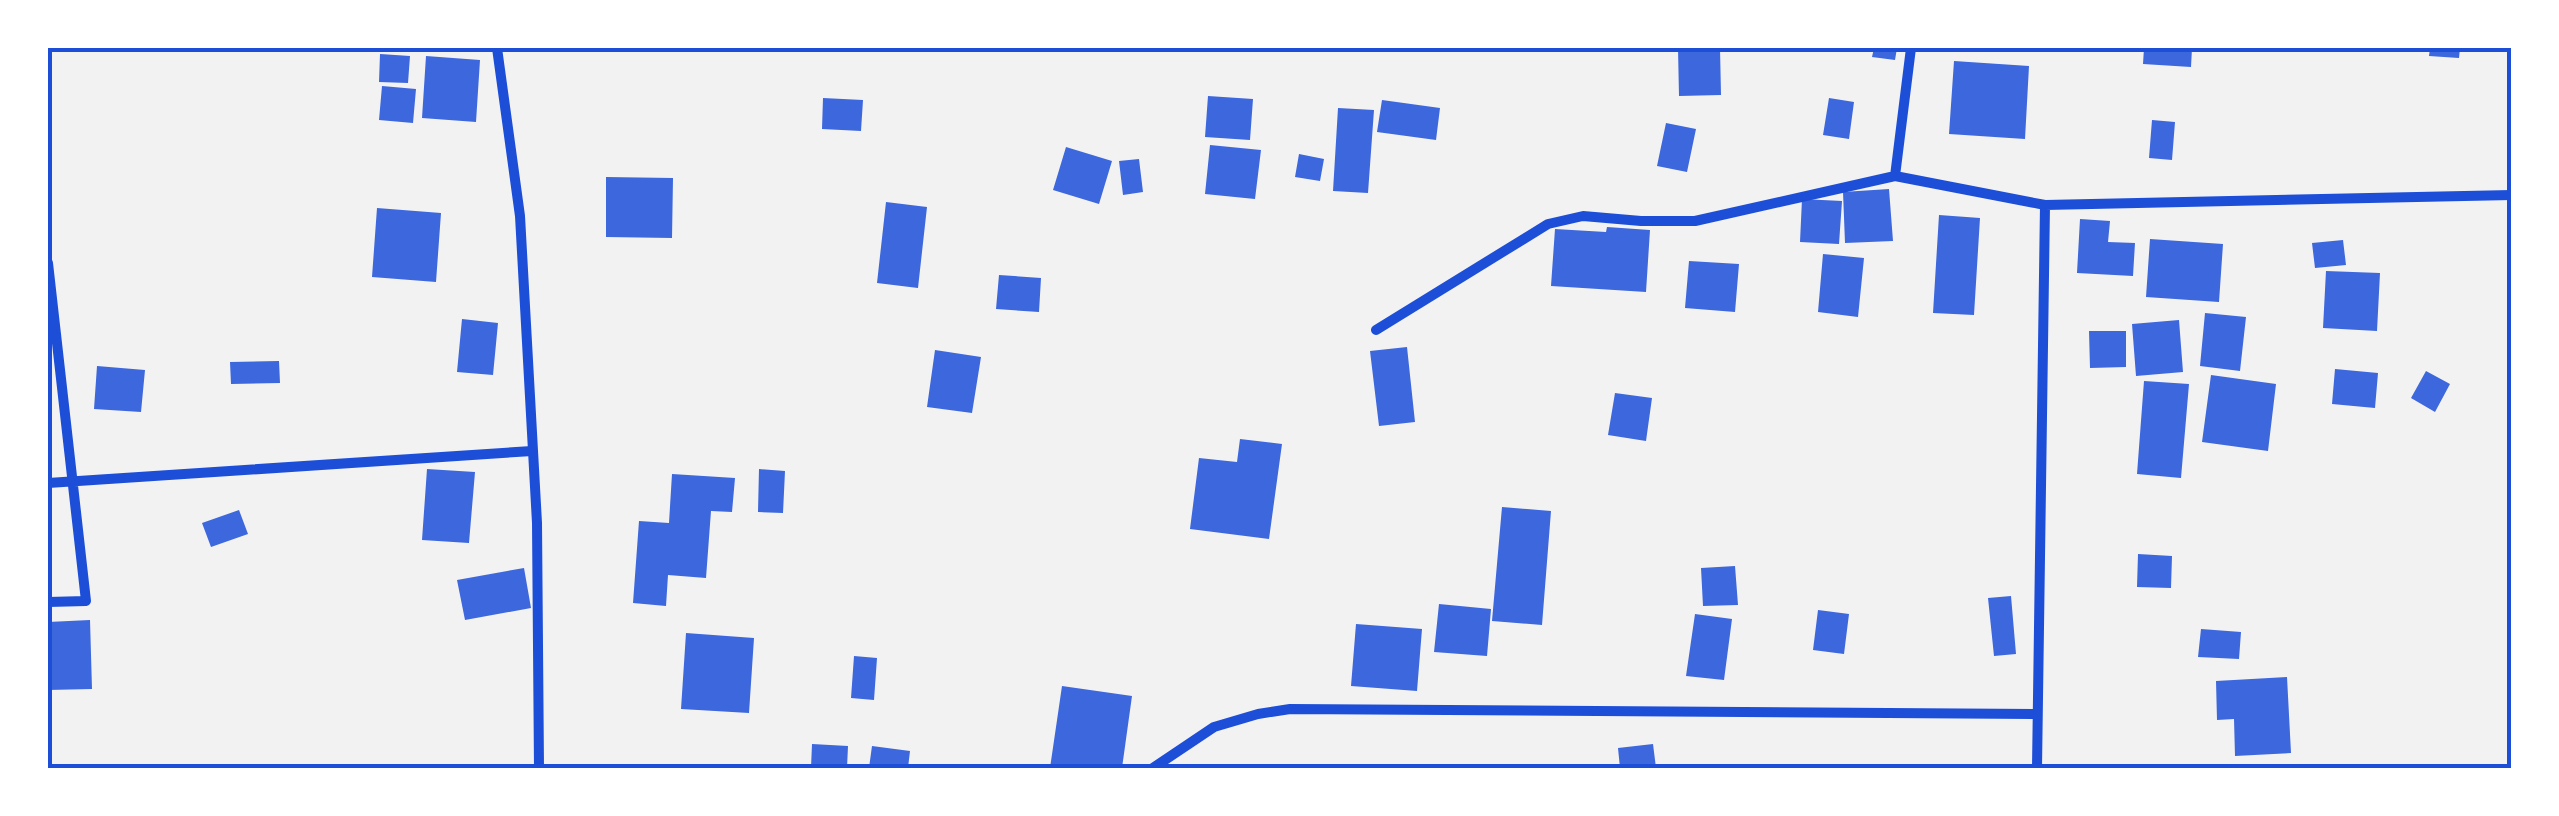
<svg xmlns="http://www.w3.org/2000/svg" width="2559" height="816" font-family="'Crimson Pro',serif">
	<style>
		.building { fill: #3d67dc }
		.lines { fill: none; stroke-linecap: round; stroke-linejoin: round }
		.minor { stroke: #1d4ed8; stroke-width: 10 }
		.neatline { fill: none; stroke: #1d4ed8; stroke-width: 4 }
	</style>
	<rect width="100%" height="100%" fill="#f2f2f2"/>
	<path class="building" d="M1678,48H1720L1721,95L1679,96Z
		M1874,48H1897L1895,60L1872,57Z
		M2144,48H2192L2191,67L2143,64Z
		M2430,48H2460L2459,58L2429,56Z
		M380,54L410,56L408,83L379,82Z
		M426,56L480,60L476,122L422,118Z
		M1954,61L2029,66L2025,139L1949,134Z
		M382,86L416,89L413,123L379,120Z
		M1208,96L1253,99L1250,140L1205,137Z
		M823,98L863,100L861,131L822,129Z
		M1829,98L1854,102L1849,139L1823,135Z
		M1382,100L1440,108L1436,140L1377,132Z
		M1338,108L1374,110L1368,193L1333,191Z
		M2152,120L2175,122L2172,160L2149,158Z
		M1666,123L1696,129L1687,172L1657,166Z
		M1210,145L1261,150L1255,199L1205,194Z
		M1066,147L1112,161L1099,204L1053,190Z
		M1299,154L1324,159L1320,181L1295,177Z
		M1139,159L1143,192L1123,195L1119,161Z
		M606,177L673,178L672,238L606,237Z
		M1889,189L1893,241L1845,243L1843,192Z
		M1802,199L1842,201L1839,244L1800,242Z
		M886,202L927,207L918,288L877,283Z
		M377,208L441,213L436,282L372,277Z
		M1939,215L1980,218L1974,315L1933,313Z
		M2080,219L2110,221L2108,242L2135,243L2133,276L2077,273Z
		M1607,227L1650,230L1646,292L1551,286L1555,229L1606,232Z
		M2150,239L2223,244L2219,302L2146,297Z
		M2343,240L2346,265L2315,268L2312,243Z
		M1823,254L1864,258L1858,317L1818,312Z
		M1689,261L1739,264L1735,312L1685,308Z
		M2326,271L2380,273L2377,331L2323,328Z
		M999,275L1041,278L1039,312L996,309Z
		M2205,313L2246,317L2240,371L2200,366Z
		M462,319L498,323L493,375L457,372Z
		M2179,320L2183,372L2136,376L2132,324Z
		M2089,331H2126V367L2090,368Z
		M1407,347L1415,422L1379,426L1370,351Z
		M935,350L981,357L972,413L927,407Z
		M279,361L280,383L231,384L230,362Z
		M97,366L145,370L141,412L94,409Z
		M2335,369L2378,373L2375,408L2332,404Z
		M2426,371L2450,384L2435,412L2411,398Z
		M2211,375L2276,384L2268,451L2202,442Z
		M2144,381L2189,384L2181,478L2137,474Z
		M1615,393L1652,398L1646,441L1608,435Z
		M1240,439L1282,444L1269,539L1190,529L1199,458L1237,462Z
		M427,469L475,472L469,543L422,540Z
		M759,469L785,471L783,513L758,512Z
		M672,474L735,478L732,512L711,511L706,578L668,575L666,606L633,603L639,521L669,523Z
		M1502,507L1551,511L1542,625L1492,621Z
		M239,510L248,534L211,547L202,523Z
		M2138,554L2172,556L2171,588L2137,587Z
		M1735,566L1738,605L1703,606L1701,568Z
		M524,568L531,608L465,620L457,580Z
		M2011,596L2016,654L1994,656L1988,598Z
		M1439,604L1491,609L1487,656L1434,652Z
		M1818,610L1849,614L1844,654L1813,650Z
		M1695,614L1732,619L1724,680L1686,676Z
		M90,620L92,689L48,690V622Z
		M1356,624L1422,629L1417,691L1351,686Z
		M2201,629L2241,632L2239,659L2198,657Z
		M686,633L754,638L749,713L681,709Z
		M854,656L877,658L874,700L851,698Z
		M2287,677L2291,753L2235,756L2234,719L2217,720L2216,681Z
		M1062,686L1132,696L1122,768H1050Z
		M812,744L848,746L847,768H811Z
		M1653,744L1656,768H1620L1618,748Z
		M872,746L910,751L908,768H869Z"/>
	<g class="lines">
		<path class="minor" d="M497,48L520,216L537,523L539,768
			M1911,48L1895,176L2045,205L2037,768
			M2045,205L2512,195
			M48,263L86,601L48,602
			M1376,330L1548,224L1583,216L1641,221H1695L1895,176
			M48,483L532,451
			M1153,768L1214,727L1258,714L1290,709L2037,714"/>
	</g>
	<rect width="2559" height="816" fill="none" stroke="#ffffff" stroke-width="100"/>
	<rect x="50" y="50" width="2459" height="716" class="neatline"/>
</svg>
